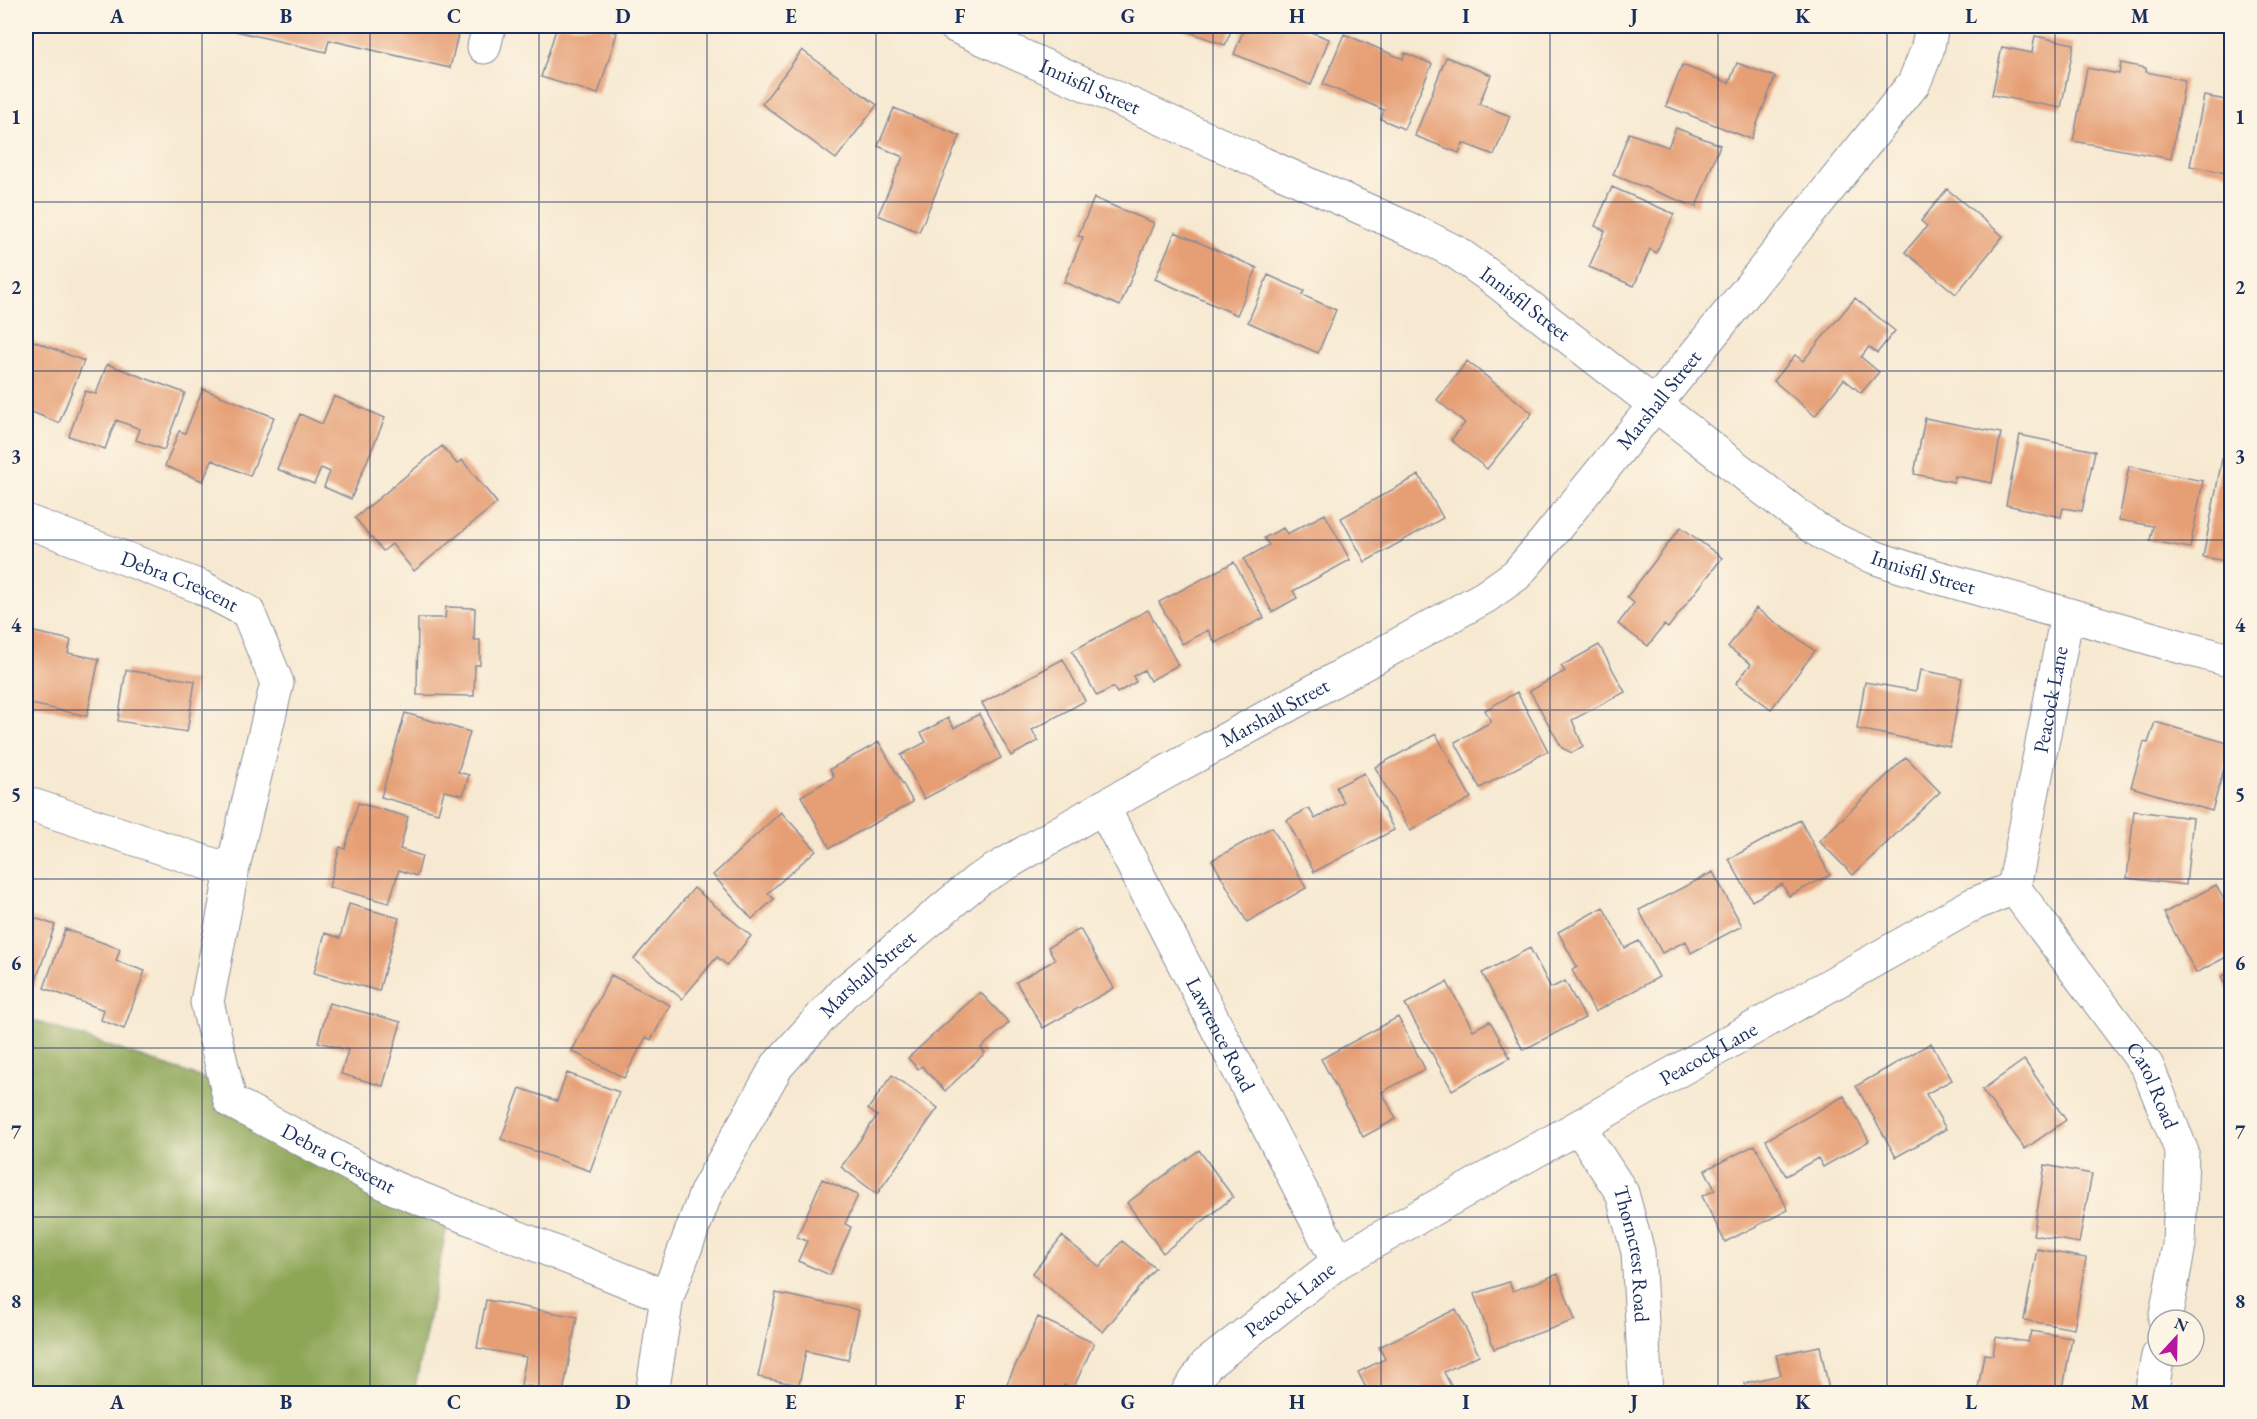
<svg xmlns="http://www.w3.org/2000/svg" width="2257" height="1419" font-family="'EB Garamond',serif">
	<style>
		.forest { fill: #8da657; stroke: #546a5a; stroke-width: 1.5 }
		.building { fill: #e69f74 }
		.lines { fill: none; stroke-linecap: round; stroke-linejoin: round }
		.minor-casing { stroke: #898c98; stroke-width: 35 }
		.minor { stroke: #fff; stroke-width: 33 }
		.grid { fill: none; stroke: #1b2f5e; stroke-width: 1.5; stroke-opacity: 0.55 }
		.labels { text-anchor: middle; stroke-width: 4.5; stroke-linejoin: round; paint-order: stroke }
		.street-label { font-size: 21px; fill: #1b2f5e; stroke: #fcf5e5 }
		.neatline { fill: none; stroke: #1b2f5e; stroke-width: 2 }
		.grid-label { font-size: 20px; text-anchor: middle; font-weight: bold; fill: #1b2f5e }
	</style>
	<rect width="100%" height="100%" fill="#fcf5e5"/>
	<filter id="ink" filterUnits="userSpaceOnUse"><feTurbulence type="fractalNoise" baseFrequency=".0167" numOctaves="2"/><feDisplacementMap in="SourceGraphic" scale="12" xChannelSelector="R" yChannelSelector="G"/><feConvolveMatrix kernelMatrix="1 2 1 2 8 2 1 2 1" color-interpolation-filters="sRGB"/></filter>
	<filter id="wash" filterUnits="userSpaceOnUse"><feTurbulence type="fractalNoise" baseFrequency=".008" numOctaves="4" result="noise"/><feDisplacementMap in="SourceGraphic" scale="24" xChannelSelector="R" yChannelSelector="G"/><feGaussianBlur stdDeviation="1.35" result="paint"/><feColorMatrix in="noise" values="0 0 0 0 0 0 0 0 0 0 0 0 0 0 0 0 0 1.4 0 .05"/><feComposite in="paint" operator="in"/></filter>
	<g filter="url(#wash)">
		<rect width="100%" height="100%" fill="#f7e9d1"/>
		<path class="forest" d="M26,1018L226,1086L447,1226L414,1393L26,1394Z"/>
		<g id="blocks">
			<path class="building" d="M214,26H460L450,68L329,40L326,52Z
				M557,26H612L611,31L617,33L598,94L541,77Z
				M1173,26H1233L1225,45Z
				M1245,26H1300V28L1329,39L1311,85L1234,54Z
				M1344,34L1403,59L1405,53L1432,64L1404,129L1381,119L1384,110L1323,84Z
				M2035,36L2074,44L2061,108L1992,95L2002,47L2032,53Z
				M802,50L877,105L836,159L762,104Z
				M1446,57L1491,75L1479,104L1510,116L1494,155L1463,143L1459,153L1415,136Z
				M1737,63L1775,77L1751,139L1666,106L1682,65L1729,83Z
				M2121,63L2146,68V72L2185,80L2171,159L2073,141L2087,68L2119,74Z
				M2204,96L2232,101V174L2190,166Z
				M894,108L960,136L919,232L878,215L903,157L878,146Z
				M1676,128L1720,145L1696,207L1613,175L1629,133L1668,147Z
				M1612,187L1674,214L1656,253L1650,249L1634,286L1589,267L1605,231L1595,226Z
				M1947,189L2003,236L1956,294L1905,252L1927,226L1921,221Z
				M1094,198L1154,223L1120,306L1064,282L1083,237L1078,236Z
				M1175,232L1257,268L1237,315L1155,279Z
				M1268,275L1304,291L1302,295L1336,310L1318,353L1248,322Z
				M1855,298L1895,331L1877,353L1869,347L1861,357L1879,372L1861,393L1844,379L1815,416L1774,381L1795,355L1803,361Z
				M26,338L84,361L59,423L27,410L31,400L26,398Z
				M1467,361L1532,413L1487,469L1451,440L1465,423L1437,400Z
				M107,364L185,393L164,450L136,440L140,429L116,420L105,449L69,436L85,391L96,394Z
				M203,389L274,417L250,476L212,460L203,481L165,466L179,431L185,433Z
				M334,396L385,418L351,499L324,487L330,472L321,468L314,484L277,469L300,414L322,424Z
				M1925,418L2001,433L1992,483L1955,476L1954,482L1914,474Z
				M2020,435L2095,451L2082,511L2063,508L2061,517L2006,505Z
				M442,446L457,464L462,460L497,503L414,571L392,544L383,551L355,518Z
				M2222,459L2232,461V562L2203,557Z
				M2129,466L2203,481L2190,548L2150,541L2153,526L2119,520Z
				M1419,475L1443,518L1365,562L1341,518Z
				M1325,514L1350,560L1293,591L1297,598L1272,612L1244,559L1269,545L1264,538L1283,528L1287,534Z
				M1681,527L1722,558L1668,628L1664,625L1648,646L1618,624L1634,603L1627,597Z
				M1234,562L1264,618L1215,643L1208,630L1182,644L1159,602Z
				M446,607L475,608L474,640H480V665H475L474,696L417,695L418,618H445Z
				M1756,608L1815,651L1771,709L1736,683L1751,664L1728,647Z
				M1148,610L1178,665L1150,681L1144,670L1133,676L1136,682L1117,693L1113,687L1097,696L1072,651Z
				M30,631L71,640L68,653L99,659L87,716L26,703V655Z
				M1599,645L1625,692L1572,720L1583,746L1572,753L1562,748L1530,691L1565,671L1561,666Z
				M1063,659L1085,701L1032,730L1038,741L1011,756L982,703Z
				M126,670L195,681L187,732L118,721Z
				M1920,670L1962,678L1950,747L1857,729L1865,682L1916,691Z
				M1517,692L1548,751L1480,788L1455,742L1491,722L1485,710Z
				M405,713L470,732L458,772L469,775L463,795L444,791L438,813L381,797Z
				M979,714L1001,758L924,799L901,755L926,742L921,733L948,718L954,728Z
				M2155,722L2231,744L2212,811L2131,787L2144,742L2148,743Z
				M1436,734L1471,798L1410,831L1375,767Z
				M879,742L913,802L830,848L801,796L834,777L830,769Z
				M1906,757L1940,792L1853,875L1819,841Z
				M1364,773L1394,830L1314,872L1287,820L1309,808L1315,819L1344,803L1336,787Z
				M358,803L408,817L400,849L422,856L417,876L399,870L389,903L329,887L340,847L345,849Z
				M2134,811L2193,818L2186,885L2127,878Z
				M781,812L816,850L768,893L774,899L752,919L713,875Z
				M1800,820L1830,875L1789,896L1782,884L1752,901L1729,859Z
				M1272,827L1306,888L1247,922L1212,860Z
				M1713,872L1742,926L1691,953L1686,941L1662,953L1639,910Z
				M2216,885L2232,915V954L2196,973L2164,913Z
				M694,888L751,936L727,965L717,957L682,999L634,959Z
				M349,904L399,918L379,991L314,973L325,933L340,938Z
				M1603,907L1625,948L1639,941L1659,977L1595,1012L1572,970L1577,967L1558,932Z
				M26,915L55,925L29,1001L26,1000Z
				M65,929L120,949L116,961L145,971L124,1029L101,1020L104,1010L44,988Z
				M1080,929L1114,988L1043,1028L1016,982L1055,960L1048,947Z
				M1530,948L1551,988L1565,981L1585,1018L1523,1050L1482,973Z
				M2232,971V997L2221,977Z
				M611,975L670,1005L651,1040L646,1037L624,1078L572,1051Z
				M1447,982L1473,1030L1490,1021L1510,1058L1452,1090L1405,1004Z
				M980,992L1009,1023L981,1048L985,1053L945,1091L922,1066L918,1069L908,1058Z
				M329,1003L401,1022L383,1086L341,1074L348,1050L318,1042Z
				M1398,1017L1425,1069L1382,1092L1396,1119L1363,1137L1321,1059Z
				M1931,1043L1952,1080L1926,1094L1946,1129L1896,1157L1856,1086Z
				M2024,1060L2066,1120L2025,1149L1982,1090Z
				M567,1073L619,1092L590,1171L501,1139L520,1088L557,1101Z
				M892,1075L938,1108L877,1194L841,1167L877,1116L868,1109Z
				M1844,1096L1869,1141L1823,1167L1818,1158L1786,1176L1766,1140Z
				M1755,1145L1788,1210L1725,1242L1702,1196L1715,1190L1705,1170Z
				M1199,1150L1233,1197L1163,1253L1127,1203Z
				M2045,1165L2092,1174L2079,1243L2033,1235Z
				M822,1179L858,1195L845,1224L851,1227L830,1275L798,1261L807,1241L797,1237Z
				M1062,1236L1100,1267L1122,1241L1155,1268L1103,1332L1032,1274Z
				M2037,1249L2086,1258L2074,1329L2024,1320Z
				M1558,1274L1575,1320L1494,1349L1474,1294L1509,1282L1513,1291Z
				M776,1293L859,1310L848,1360L806,1351L799,1385L758,1377Z
				M486,1300L577,1317L563,1393L521,1385L526,1357L477,1348Z
				M1456,1309L1479,1355L1444,1372L1455,1394H1424L1420,1387L1407,1394H1369L1358,1372L1385,1359L1379,1347Z
				M1038,1317L1094,1343L1073,1389L1064,1385L1060,1394H1002Z
				M2031,1331L2072,1338L2062,1394H1977L1984,1354L1993,1355L1996,1337L2028,1342Z
				M1820,1346L1830,1394H1747L1745,1383L1781,1375L1776,1355Z
				M772,1386L808,1392V1394H760L761,1389L771,1391Z"/>
		</g>
	</g>
	<g filter="url(#ink)">
		<use href="#blocks" fill-opacity="0" stroke="#898c98" stroke-width="1.5"/>
		<g class="lines">
			<defs>
				<g id="minor">
					<path id="s1" d="M955,26L1420,234L1457,253L1491,277L1814,528C1861,558 1918,571 1972,587C2058,612 2145,637 2232,661"/>
					<path d="M484,47L489,26"/>
					<path id="s2" d="M26,521L201,587L248,612L277,683L232,871L207,1002L230,1101L394,1188L667,1297"/>
					<path d="M26,803L232,871"/>
					<path id="s3" d="M1103,807L1338,1262"/>
					<path id="s4" d="M2014,888L2147,1066L2182,1152L2179,1245L2165,1320"/>
					<path id="s5" d="M2014,888L2067,615"/>
					<path id="s6" d="M1579,1127L1622,1193L1638,1252L1646,1394"/>
					<path id="s7" d="M652,1394L667,1297L707,1190L777,1066L843,993L978,880L1103,807L1485,597L1516,575L1542,545L1914,83L1927,51L1932,26"/>
					<path id="s8" d="M1187,1394L1206,1365L1338,1262L1974,904L2014,888"/>
					<path d="M2151,1394L2158,1356"/>
				</g>
			</defs>
			<use href="#minor" class="minor-casing"/>
			<use href="#minor" class="minor"/>
		</g>
	</g>
	<path class="grid" d="M202,26V1394M370,26V1394M539,26V1394M707,26V1394M876,26V1394M1044,26V1394M1213,26V1394M1381,26V1394M1550,26V1394M1718,26V1394M1887,26V1394M2055,26V1394M26,202H2232M26,371H2232M26,540H2232M26,710H2232M26,879H2232M26,1048H2232M26,1217H2232"/>
	<g class="labels">
		<g class="street-label">
			<text dy="7" stroke="none"><textPath href="#s1" startOffset="148">Innisfil Street</textPath></text>
			<text dy="7" stroke="none"><textPath href="#s1" startOffset="636">Innisfil Street</textPath></text>
			<text dy="7" stroke="none"><textPath href="#s7" startOffset="1474">Marshall Street</textPath></text>
			<text dy="7" stroke="none"><textPath href="#s1" startOffset="1120">Innisfil Street</textPath></text>
			<text dy="7" stroke="none"><textPath href="#s2" startOffset="165">Debra Crescent</textPath></text>
			<text dy="7" stroke="none"><textPath href="#s5" startOffset="192">Peacock Lane</textPath></text>
			<text dy="7" stroke="none"><textPath href="#s7" startOffset="970">Marshall Street</textPath></text>
			<text dy="7" stroke="none"><textPath href="#s7" startOffset="484">Marshall Street</textPath></text>
			<text dy="7" stroke="none"><textPath href="#s3" startOffset="256">Lawrence Road</textPath></text>
			<text dy="7" stroke="none"><textPath href="#s8" startOffset="627">Peacock Lane</textPath></text>
			<text dy="7" stroke="none"><textPath href="#s4" startOffset="242">Carol Road</textPath></text>
			<text dy="7" stroke="none"><textPath href="#s2" startOffset="868">Debra Crescent</textPath></text>
			<text dy="7" stroke="none"><textPath href="#s6" startOffset="141">Thorncrest Road</textPath></text>
			<text dy="7" stroke="none"><textPath href="#s8" startOffset="141">Peacock Lane</textPath></text>
		</g>
	</g>
	<rect width="2257" height="1419" fill="none" stroke="#fcf5e5" stroke-width="66"/>
	<g transform="translate(2176 1338) rotate(22)"><circle r="28" fill="#fcf5e5" stroke="#a2a6af" stroke-width="1.5"/>
	<path d="M0-4.5L10 22L0 15L-10 22Z" fill="#b5179e"/>
	<text y="-9" font-size="16" font-weight="bold" text-anchor="middle" fill="#1b2f5e">N</text>
	</g>
	<rect x="33" y="33" width="2191" height="1353" class="neatline"/>
	<g class="grid-label">
		<text x="117" y="23">A</text>
		<text x="286" y="23">B</text>
		<text x="454" y="23">C</text>
		<text x="623" y="23">D</text>
		<text x="791" y="23">E</text>
		<text x="960" y="23">F</text>
		<text x="1128" y="23">G</text>
		<text x="1297" y="23">H</text>
		<text x="1466" y="23">I</text>
		<text x="1634" y="23">J</text>
		<text x="1803" y="23">K</text>
		<text x="1971" y="23">L</text>
		<text x="2140" y="23">M</text>
		<text x="16" y="124">1</text>
		<text x="2240" y="124">1</text>
		<text x="16" y="294">2</text>
		<text x="2240" y="294">2</text>
		<text x="16" y="463">3</text>
		<text x="2240" y="463">3</text>
		<text x="16" y="632">4</text>
		<text x="2240" y="632">4</text>
		<text x="16" y="801">5</text>
		<text x="2240" y="801">5</text>
		<text x="16" y="970">6</text>
		<text x="2240" y="970">6</text>
		<text x="16" y="1139">7</text>
		<text x="2240" y="1139">7</text>
		<text x="16" y="1308">8</text>
		<text x="2240" y="1308">8</text>
		<text x="117" y="1409">A</text>
		<text x="286" y="1409">B</text>
		<text x="454" y="1409">C</text>
		<text x="623" y="1409">D</text>
		<text x="791" y="1409">E</text>
		<text x="960" y="1409">F</text>
		<text x="1128" y="1409">G</text>
		<text x="1297" y="1409">H</text>
		<text x="1466" y="1409">I</text>
		<text x="1634" y="1409">J</text>
		<text x="1803" y="1409">K</text>
		<text x="1971" y="1409">L</text>
		<text x="2140" y="1409">M</text>
	</g>
</svg>
